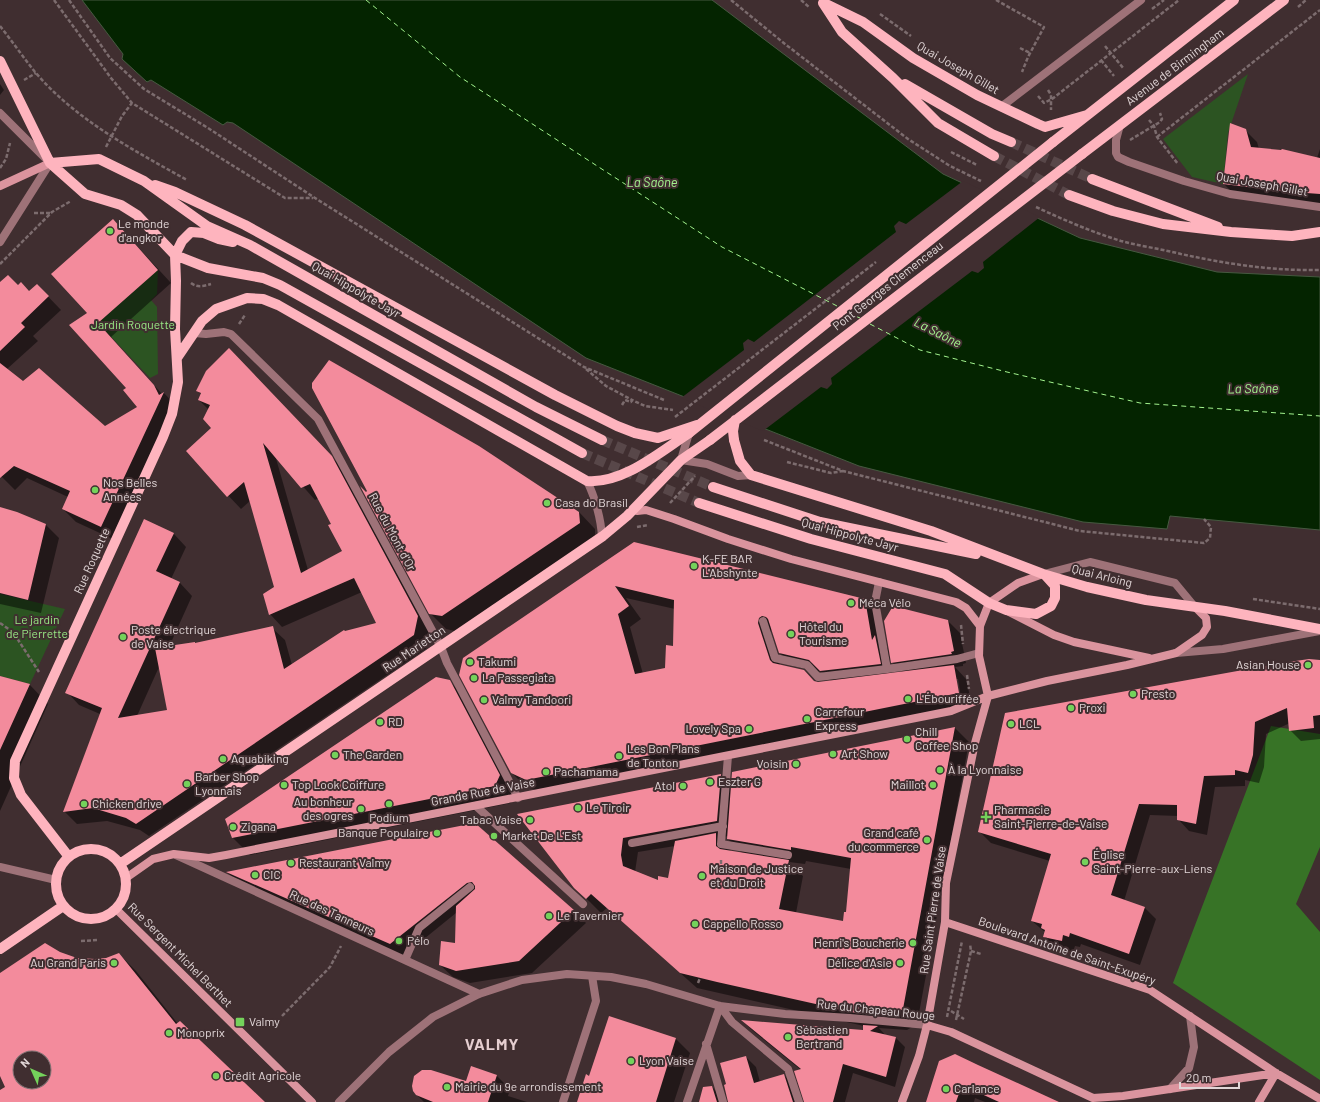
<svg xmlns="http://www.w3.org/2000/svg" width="1320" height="1102" font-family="Barlow,sans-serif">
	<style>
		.green { fill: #2c5422 }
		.forest { fill: #377326 }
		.water { fill: #042400; stroke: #465940 }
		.pier { fill: #402e30 }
		.shadow { fill: #0007; fill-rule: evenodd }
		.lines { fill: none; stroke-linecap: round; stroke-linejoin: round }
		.ferry { stroke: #a3f48e; stroke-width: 1; stroke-dasharray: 5 4; stroke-linecap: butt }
		.building { fill: #f38b9c; fill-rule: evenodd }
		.primary-tunnel { stroke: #584749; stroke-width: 10; stroke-dasharray: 10 5; stroke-linecap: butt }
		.path { stroke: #7c6c6e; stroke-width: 2.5; stroke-dasharray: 4 2; stroke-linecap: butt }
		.lane { stroke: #9e7278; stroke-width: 8 }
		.street { stroke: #9e7278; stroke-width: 8 }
		.secondary { stroke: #db949e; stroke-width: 8 }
		.primary { stroke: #feb4be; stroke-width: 10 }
		.path-bridge { stroke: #7c6c6e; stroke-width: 2.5; stroke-dasharray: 4 2; stroke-linecap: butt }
		.primary-bridge { stroke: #feb4be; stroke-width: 10 }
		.poi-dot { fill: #74d25b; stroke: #402e30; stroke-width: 1.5 }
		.labels { text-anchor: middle; stroke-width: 4; stroke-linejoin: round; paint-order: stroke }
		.street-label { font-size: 12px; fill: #e1d6d7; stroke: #402e30 }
		.poi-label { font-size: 12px; fill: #e1d6d7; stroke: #402e30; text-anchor: start }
		.park-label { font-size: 12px; fill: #99ea85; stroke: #402e30 }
		.water-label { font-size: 13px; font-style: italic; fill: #a3f48e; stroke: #402e30 }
		.district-label { font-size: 16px; font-weight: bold; letter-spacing: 1px; fill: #e5ced0; stroke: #402e30 }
	</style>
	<rect width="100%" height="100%" fill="#402e30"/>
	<path class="green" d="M1248,74L1228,133L1223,184L1192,177L1163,139Z
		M158,270L157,294L151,300L157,307L158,374L150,378L98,323Z
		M0,594L65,609L30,684L0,676Z"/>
	<path class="forest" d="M1271,726L1320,734V847L1296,904L1320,932V1080L1173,983Z"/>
	<path class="water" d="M82,0H712L943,174L1080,238L1217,272L1320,277V530L1170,516L1167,529L1083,522L859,466L586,358L233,123L227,122L223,125L151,80L147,82L122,59L123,54Z"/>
	<path class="pier" d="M963,181L1040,217L983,262L984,268L978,273L972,271L831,378L832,384L827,389L821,387L763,431L681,398L744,350L743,343L748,339L754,342L896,232L894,226L899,221L906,224Z"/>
	<path class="shadow" d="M0,84L4,90L0,95Z
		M1245,130L1257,142L1259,149L1317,158L1320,149V204L1236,196L1224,184Z
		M126,234L171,283L111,337L162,394L164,393L176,406L115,540L76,522L63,509L68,497L27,478L15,490L0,475V284L18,286L30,293L37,285L61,310L33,336L38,341L7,369L23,383L104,427L139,408L89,313Z
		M241,362L344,470L430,630L427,648L149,836L140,830L107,821L77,824L64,811L100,714L79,705L67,692L174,534L186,547L171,579L180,583L192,596L169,647L195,644L272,628L285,640L292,665L345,632L377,624L362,592L282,627L270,614L276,588L250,501L241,509L187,452L212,428L209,410L199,400L201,394L197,391ZM275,455L315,500L319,498L332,524L344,551L308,570ZM159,667L168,711L137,716Z
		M369,491L579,512L595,529V539L459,632L446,629L430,613L366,493Z
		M0,508L46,525L59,538L41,613L0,604Z
		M634,543L865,600L878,613L882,643L888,648L892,675L903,673L892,662L948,621L960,633L966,663L963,664V666L955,667L966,679L972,705L540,792L525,786L512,773ZM626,598L675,609L674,647L666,669L643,674L630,627L641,619ZM772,627L780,653L793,666L822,672L832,682L816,683L780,665L770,636ZM956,679H958L961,698H959Z
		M1320,662V739L1301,741L1290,730V723L1266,734L1264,767L1259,783L1245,780V786L1215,787L1207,835L1189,831L1178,819V816L1150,815L1124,901L1145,908L1156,919L1140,965L1081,944L1080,947L1075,946L1073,952L1056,948L1044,937L1046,933L1032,921L1050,861L991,843L979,831Z
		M0,677L30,685L48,704L0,811Z
		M449,681L466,698L516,792L511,803L250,855L233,838L226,820Z
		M955,728L969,742L917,1024L907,1030L879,1028L886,1036L895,1037L905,1047L895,1087L853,1073L845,1102H805L801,1070L752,1030L744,1022L863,1032L864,1026L697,988L607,908L601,913L590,902L574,887L519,815L721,775L732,786ZM728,836V839L743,854L730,852L731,848L720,838ZM675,846L669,879L658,881L635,872L638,852ZM806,861L851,869L847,913L844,922L796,913L803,876L789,862L805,864Z
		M475,824L574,910L586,923L532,973L470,983L453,977L440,965L456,944V913L403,956L240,884L228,873Z
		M59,953L76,959L95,960L106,959L119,954L136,971L178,1024L264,1102H0V1091L7,1087L0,1074V974ZM20,1058H44V1082H20Z
		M609,1018L676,1039L690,1053L674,1102H578L590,1077Z
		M746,1057L756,1067L760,1082L784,1075L793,1085L799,1102H729L727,1085Z
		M940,1062L1056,1102H985L975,1098L974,1102H927Z
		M496,1075L510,1089L508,1096L527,1102H424L417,1095Z
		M712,1087L722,1097L724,1102H700Z"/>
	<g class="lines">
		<path class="ferry" d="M366,0L460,77L722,247L839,307
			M848,313L860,318
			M870,324L920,350L1007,372L1140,403L1320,416"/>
	</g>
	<path class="building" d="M1230,123L1246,129L1251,147L1281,150L1282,149L1320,158V194L1280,191L1223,184Z
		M113,219L158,270L98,323L154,385L159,395L164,392L101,527L62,509L70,491L14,466L0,478V363L23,381L39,368L105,426L137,407L123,390L126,388L69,325L87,313L51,274Z
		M8,275L18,285L21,282L29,291L37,284L49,296L21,323L25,327L0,351V282Z
		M229,348L332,456L418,616L414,635L136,824L126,818L93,808L63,812L102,708L65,693L144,519L174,533L156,571L180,582L118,718L167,710L155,648L195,642V643L273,626L284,669L344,630L345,631L376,623L354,578L269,615L263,594L274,587L244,482L227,497L186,451L211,428L203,419L210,405L198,400L201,393L196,391L206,371ZM263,443L301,488L310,484L331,524L328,525L342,551L301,573Z
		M329,360L479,446L579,512L580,523L442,616L429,614L360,486L366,492L367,491L312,388V383Z
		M0,507L17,512L46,524L28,600L0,593Z
		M634,542L865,599L872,640L875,635L881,664L820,671L809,660L779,653L768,619L766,617L762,616L759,618L758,623L770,660L773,663L804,670L814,681L818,682L954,665L959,693L526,780L511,773L459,675L463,658ZM615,586L674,600L673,646L666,645L665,668L635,674L618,614L629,606Z
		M893,606L948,620L954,651L951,652L952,654L891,663L884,621Z
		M1309,659L1320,660V715L1313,716L1314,728L1289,731L1287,708L1255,722L1253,755L1248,773L1235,770V775L1204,776L1196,824L1177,820V805L1139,804L1111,895L1145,907L1129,954L1070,933L1069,937L1063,935L1062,941L1043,937L1045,930L1041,928L1042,924L1031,921L1051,854L978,832L1005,713L1282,663Z
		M0,676L30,684L0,750Z
		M436,677L450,680L500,775L495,786L232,838L225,819Z
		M955,727L903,1009L892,1016L856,1013L717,982L680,973L591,894L586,899L574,888L517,814L721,774L717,821L623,838L621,855L623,866L658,880V876L668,878L675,841L716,833V846L720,849L789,860L779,909L843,921L844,912H846L851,858L791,847V850L727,839L732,772Z
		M475,823L574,910L519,961L456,971L439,965L441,941L455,943L456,906L475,889V886L472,882L467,883L390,944L226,872Z
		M45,943L60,952L77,958L95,959L106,958L119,953L176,1024L180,1021L265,1102H0V1090L5,1087L0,1076V973ZM20,1058H44V1082H20Z
		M609,1016L676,1038L656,1102H577L586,1074L589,1076Z
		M741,1020L863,1030V1025L878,1026L870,1031L896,1037L886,1077L843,1064L833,1102H804L794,1071L801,1069Z
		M955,1054L978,1065L1059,1102H999L962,1085L956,1102H926L939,1061Z
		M746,1056L754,1083L784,1074L793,1102H728L724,1085L726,1084L720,1063Z
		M471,1066L497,1075L488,1102H433L416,1095L413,1091L412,1086L414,1076L422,1070H431L466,1081Z
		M712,1086L717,1102H699L703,1087Z"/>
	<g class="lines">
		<path class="primary-tunnel" d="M1011,142L1092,179
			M994,156L1069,195
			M602,440L713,487
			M582,453L699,503"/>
		<path class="path" d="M54,0L111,78L132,103L285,198H313
			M69,0L110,58L144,89L208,128L315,198L584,367L664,400
			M731,0L785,44L908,139L950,166L981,181
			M801,0L809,7
			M996,0L1044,27L1028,57L1022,72
			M1298,7L1306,0
			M1152,9L1164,0
			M880,14L911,36
			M0,26C12,41 23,57 35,72C76,120 133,150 187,180
			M1105,46L1124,69
			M1020,48L1030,53
			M1101,60L1114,76
			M24,80L36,73
			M1048,90L1051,95V110
			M1038,96L1044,103L1052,99L1179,0
			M1149,120L1154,126L1157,137L1178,164
			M1157,137L1320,10
			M1130,140L1160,122L1162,119L1160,113
			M106,147L122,116L132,103
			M951,152L977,165
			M0,168L6,159L10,143
			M1036,207C1064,220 1092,232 1121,241C1140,246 1161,249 1181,254C1227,264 1273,271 1320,270
			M34,213H51
			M0,264L52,212L71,201
			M191,283C197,288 204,286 211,284
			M239,324L245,315
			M586,369L606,386L632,400
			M622,405L625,400L631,402L632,400L645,406L673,410
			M764,440L843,471L1080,531L1204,543L1210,538L1211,527L1204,519
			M787,462L831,473L843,471
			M670,503L695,476
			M637,527L648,525
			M1253,599L1320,609
			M0,623L13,632L39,672
			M961,625L963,644
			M967,675L969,689
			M721,864V858
			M81,941L99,940
			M971,951L981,954
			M698,983L700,978
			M951,1011L964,1019
			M282,1016L330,967L341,946
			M947,1017L962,941
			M956,1020L971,951L970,944
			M270,1026L275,1022"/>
		<path class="lane" d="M689,433L681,460L707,464L738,476L751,475
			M1044,574L1090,562L1175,583L1194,606
			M728,756L721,844L788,855
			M632,843L723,826"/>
		<path class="street" d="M1001,107L1141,0
			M0,113L50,163L0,242
			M1120,125L1116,140V153L1118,157L1129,162L1184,181L1230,194L1320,207
			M194,333L206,334L224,332L231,334L318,419L441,647L447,663L518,798
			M587,481C595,497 601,519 602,537
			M879,582L875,602L887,669L957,659L979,653
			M763,621L775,658L807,665L818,677L887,669
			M1176,653L1223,649L1320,631
			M476,806L583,904
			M176,855L479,994
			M0,867L56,880
			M405,960L419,928L470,887
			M720,1006L732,1022L788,1069L799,1102
			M706,1044L723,1102
			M1170,1089L1189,1068L1194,1047L1190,1016
			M339,1102L389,1052L433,1017L479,994L522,980L567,974L611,977L646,984L720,1006L785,1014L850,1018L927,1025
			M563,1102L596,1001L592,976
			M687,1102L720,1006"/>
		<path class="secondary" d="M0,186L50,163
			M634,508L637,511L646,510L674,519L728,539L791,559L956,602L966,608L980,626
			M1009,612L1054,635L1074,642L1149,658
			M126,878L153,859L174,854L209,858L226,855L951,711L988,696L1047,681L1127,665L1176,653L1202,635L1207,627L1206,618L1194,606
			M116,909L312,1102
			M945,922L1150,990L1276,1073L1320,1099
			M927,1025L951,1032L1093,1098L1123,1096L1276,1073
			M902,1102L919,1056L927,1025L945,922L946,883L975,743L988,696L979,656L980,626L989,603L1018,583L1043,574
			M1259,1102L1276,1073"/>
		<path class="primary" d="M823,3L842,32L893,78L938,123L994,156
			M824,3L863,22L913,58L977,95L1038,124L1045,127L1087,115
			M0,61L50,163L85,194L121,205L137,215L175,255L208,268L263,278L280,285L582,453
			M905,84L992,134L1011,142
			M1053,142L1234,0
			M1082,154L1284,0
			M50,163L99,159L144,181L207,226L250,245L536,407L602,440
			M1092,179L1218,227
			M155,185L175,192L245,225L555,395L617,426L635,433L658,438L697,425
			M1069,195L1113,211L1163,224L1231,232L1276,235L1292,236L1320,232
			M175,255L182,241L191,232L204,233L219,239L233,242
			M177,358L202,321L216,309L247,298L263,299L278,305L587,481C623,484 660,452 689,433
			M734,440L740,461L751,475L931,531L1043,574L1087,587L1146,600L1225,611L1320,629
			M713,487L820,522L976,554
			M699,503L811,539L945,574L989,603L1006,610L1036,614L1051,606L1055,598V586L1045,575
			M56 884a35 35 0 1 1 70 0a35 35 0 1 1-70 0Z
			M69,857L21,795L14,778L15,761L163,437L172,414L178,382L175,329L176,281L175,255
			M120,864L603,536L627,516L681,460L710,440
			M0,949L63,906"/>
		<path class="path-bridge" d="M675,417L876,262"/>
		<path class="primary-bridge" d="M689,433L1053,142
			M710,440L1082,154
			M734,440L733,431L735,420"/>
	</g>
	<g class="poi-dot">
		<circle cx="110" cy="231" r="4"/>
		<circle cx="95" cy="490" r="4"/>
		<circle cx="547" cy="503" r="4"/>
		<circle cx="694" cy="566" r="4"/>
		<circle cx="851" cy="603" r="4"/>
		<circle cx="791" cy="634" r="4"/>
		<circle cx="123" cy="637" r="4"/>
		<circle cx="470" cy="662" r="4"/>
		<circle cx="1308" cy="665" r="4"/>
		<circle cx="474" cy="678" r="4"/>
		<circle cx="1133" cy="694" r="4"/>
		<circle cx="908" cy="699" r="4"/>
		<circle cx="484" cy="700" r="4"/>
		<circle cx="1071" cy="708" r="4"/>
		<circle cx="807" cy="719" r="4"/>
		<circle cx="380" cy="722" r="4"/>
		<circle cx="1011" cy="724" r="4"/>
		<circle cx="749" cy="729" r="4"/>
		<circle cx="907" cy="739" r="4"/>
		<circle cx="833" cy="754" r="4"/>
		<circle cx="335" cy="755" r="4"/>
		<circle cx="619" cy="756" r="4"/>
		<circle cx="223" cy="759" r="4"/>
		<circle cx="796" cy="764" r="4"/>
		<circle cx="940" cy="770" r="4"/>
		<circle cx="546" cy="772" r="4"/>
		<circle cx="710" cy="782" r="4"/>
		<circle cx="187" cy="784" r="4"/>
		<circle cx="284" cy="785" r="4"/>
		<circle cx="933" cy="785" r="4"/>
		<circle cx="683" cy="786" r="4"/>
		<circle cx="84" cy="804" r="4"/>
		<circle cx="389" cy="804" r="4"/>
		<circle cx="578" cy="808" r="4"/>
		<circle cx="361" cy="809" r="4"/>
		<path d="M984 811h4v4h4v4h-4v4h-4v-4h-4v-4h4z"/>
		<circle cx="530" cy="820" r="4"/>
		<circle cx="233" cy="827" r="4"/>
		<circle cx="437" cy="833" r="4"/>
		<circle cx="494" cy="836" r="4"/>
		<circle cx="927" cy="840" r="4"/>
		<circle cx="1085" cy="862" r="4"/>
		<circle cx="291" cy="863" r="4"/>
		<circle cx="255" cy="875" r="4"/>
		<circle cx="702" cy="876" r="4"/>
		<circle cx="549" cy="916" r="4"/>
		<circle cx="695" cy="924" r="4"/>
		<circle cx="399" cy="941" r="4"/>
		<circle cx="913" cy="943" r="4"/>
		<circle cx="114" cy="963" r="4"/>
		<circle cx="900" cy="963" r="4"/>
		<rect x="235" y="1017" width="10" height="10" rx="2"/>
		<circle cx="169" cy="1033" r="4"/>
		<circle cx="788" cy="1037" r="4"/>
		<circle cx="631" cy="1061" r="4"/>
		<circle cx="216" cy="1076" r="4"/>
		<circle cx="447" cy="1087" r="4"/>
		<circle cx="946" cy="1089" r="4"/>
	</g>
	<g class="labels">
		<g class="street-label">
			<text transform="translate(1175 67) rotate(-37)" y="4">Avenue de Birmingham</text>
			<text transform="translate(958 68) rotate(30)" y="4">Quai Joseph Gillet</text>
			<text transform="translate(1262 184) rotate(10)" y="4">Quai Joseph Gillet</text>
			<text transform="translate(888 286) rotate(-38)" y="4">Pont Georges Clemenceau</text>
			<text transform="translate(356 290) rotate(30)" y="4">Quai Hippolyte Jayr</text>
			<text transform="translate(392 532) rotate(62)" y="4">Rue du Mont d'Or</text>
			<text transform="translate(850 535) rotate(15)" y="4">Quai Hippolyte Jayr</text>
			<text transform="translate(92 561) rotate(-66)" y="4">Rue Roquette</text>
			<text transform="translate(1102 576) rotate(14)" y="4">Quai Arloing</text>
			<text transform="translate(414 649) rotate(-34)" y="4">Rue Marietton</text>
			<text transform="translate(483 792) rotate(-11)" y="4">Grande Rue de Vaise</text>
			<text transform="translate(933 910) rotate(-82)" y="4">Rue Saint Pierre de Vaise</text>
			<text transform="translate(332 913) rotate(25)" y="4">Rue des Tanneurs</text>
			<text transform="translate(1067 951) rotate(19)" y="4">Boulevard Antoine de Saint-Exupéry</text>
			<text transform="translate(180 955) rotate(45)" y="4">Rue Sergent Michel Berthet</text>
			<text transform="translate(876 1010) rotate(6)" y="4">Rue du Chapeau Rouge</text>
		</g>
		<g class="poi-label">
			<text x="118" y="228">Le monde<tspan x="118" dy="14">d'angkor</tspan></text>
			<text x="103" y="487">Nos Belles<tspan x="103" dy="14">Années</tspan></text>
			<text x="555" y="507">Casa do Brasil</text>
			<text x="702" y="563">K-FE BAR<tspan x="702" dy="14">L'Abshynte</tspan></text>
			<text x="859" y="607">Méca Vélo</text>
			<text x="799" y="631">Hôtel du<tspan x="799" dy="14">Tourisme</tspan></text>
			<text x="131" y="634">Poste électrique<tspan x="131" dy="14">de Vaise</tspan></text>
			<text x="478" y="666">Takumi</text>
			<text x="1300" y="669" text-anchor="end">Asian House</text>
			<text x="482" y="682">La Passegiata</text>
			<text x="1141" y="698">Presto</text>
			<text x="916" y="703">L'Ébouriffée</text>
			<text x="492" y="704">Valmy Tandoori</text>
			<text x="1079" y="712">Proxi</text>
			<text x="815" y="716">Carrefour<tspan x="815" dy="14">Express</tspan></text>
			<text x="388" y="726">RD</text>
			<text x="1019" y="728">LCL</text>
			<text x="741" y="733" text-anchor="end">Lovely Spa</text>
			<text x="915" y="736">Chill<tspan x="915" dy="14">Coffee Shop</tspan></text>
			<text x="627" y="753">Les Bon Plans<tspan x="627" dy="14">de Tonton</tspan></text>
			<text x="841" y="758">Art Show</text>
			<text x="343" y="759">The Garden</text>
			<text x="231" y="763">Aquabiking</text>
			<text x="788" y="768" text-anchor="end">Voisin</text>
			<text x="948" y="774">À la Lyonnaise</text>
			<text x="554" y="776">Pachamama</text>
			<text x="195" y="781">Barber Shop<tspan x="195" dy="14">Lyonnais</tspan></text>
			<text x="718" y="786">Eszter G</text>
			<text x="292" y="789">Top Look Coiffure</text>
			<text x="925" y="789" text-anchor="end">Maillot</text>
			<text x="675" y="790" text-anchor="end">Atol</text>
			<text x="353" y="806" text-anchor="end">Au bonheur<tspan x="353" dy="14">des ogres</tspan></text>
			<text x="92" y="808">Chicken drive</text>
			<text x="586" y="812">Le Tiroir</text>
			<text x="994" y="814">Pharmacie<tspan x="994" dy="14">Saint-Pierre-de-Vaise</tspan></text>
			<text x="389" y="822" text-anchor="middle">Podium</text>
			<text x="522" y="824" text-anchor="end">Tabac Vaise</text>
			<text x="241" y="831">Zigana</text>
			<text x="429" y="837" text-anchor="end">Banque Populaire</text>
			<text x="919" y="837" text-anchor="end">Grand café<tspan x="919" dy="14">du commerce</tspan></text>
			<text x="502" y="840">Market De L'Est</text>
			<text x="1093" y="859">Église<tspan x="1093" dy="14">Saint-Pierre-aux-Liens</tspan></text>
			<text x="299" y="867">Restaurant Valmy</text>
			<text x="710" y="873">Maison de Justice<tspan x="710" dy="14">et du Droit</tspan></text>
			<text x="263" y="879">CIC</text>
			<text x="557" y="920">Le Tavernier</text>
			<text x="703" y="928">Cappello Rosso</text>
			<text x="407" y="945">Pélo</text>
			<text x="905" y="947" text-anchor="end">Henri's Boucherie</text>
			<text x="106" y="967" text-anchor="end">Au Grand Paris</text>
			<text x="892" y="967" text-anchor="end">Délice d'Asie</text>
			<text x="249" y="1026">Valmy</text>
			<text x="796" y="1034">Sébastien<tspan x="796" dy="14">Bertrand</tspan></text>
			<text x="177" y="1037">Monoprix</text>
			<text x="639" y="1065">Lyon Vaise</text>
			<text x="224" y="1080">Crédit Agricole</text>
			<text x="455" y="1091">Mairie du 9e arrondissement</text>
			<text x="954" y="1093">Carlance</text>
		</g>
		<g class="park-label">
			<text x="133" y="329">Jardin Roquette</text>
			<text x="37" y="624">Le jardin<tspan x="37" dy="14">de Pierrette</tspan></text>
		</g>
		<g class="water-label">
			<text x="652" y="187">La Saône</text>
			<text transform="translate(938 332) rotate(27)" y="5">La Saône</text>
			<text transform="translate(1253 388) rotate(-1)" y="5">La Saône</text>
		</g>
		<g class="district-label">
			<text x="492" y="1050">VALMY</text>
		</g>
	</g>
	<g transform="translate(32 1070) rotate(315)"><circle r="19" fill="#402e30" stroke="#807173"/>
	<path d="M0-3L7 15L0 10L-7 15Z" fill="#74d25b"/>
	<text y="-6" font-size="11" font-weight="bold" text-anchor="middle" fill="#e1d6d7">N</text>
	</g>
	<path d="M1180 1082v6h59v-6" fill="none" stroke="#e1d6d7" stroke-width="2"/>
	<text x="1186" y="1082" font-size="12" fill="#e1d6d7" stroke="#402e30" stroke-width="3" paint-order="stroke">20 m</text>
</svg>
